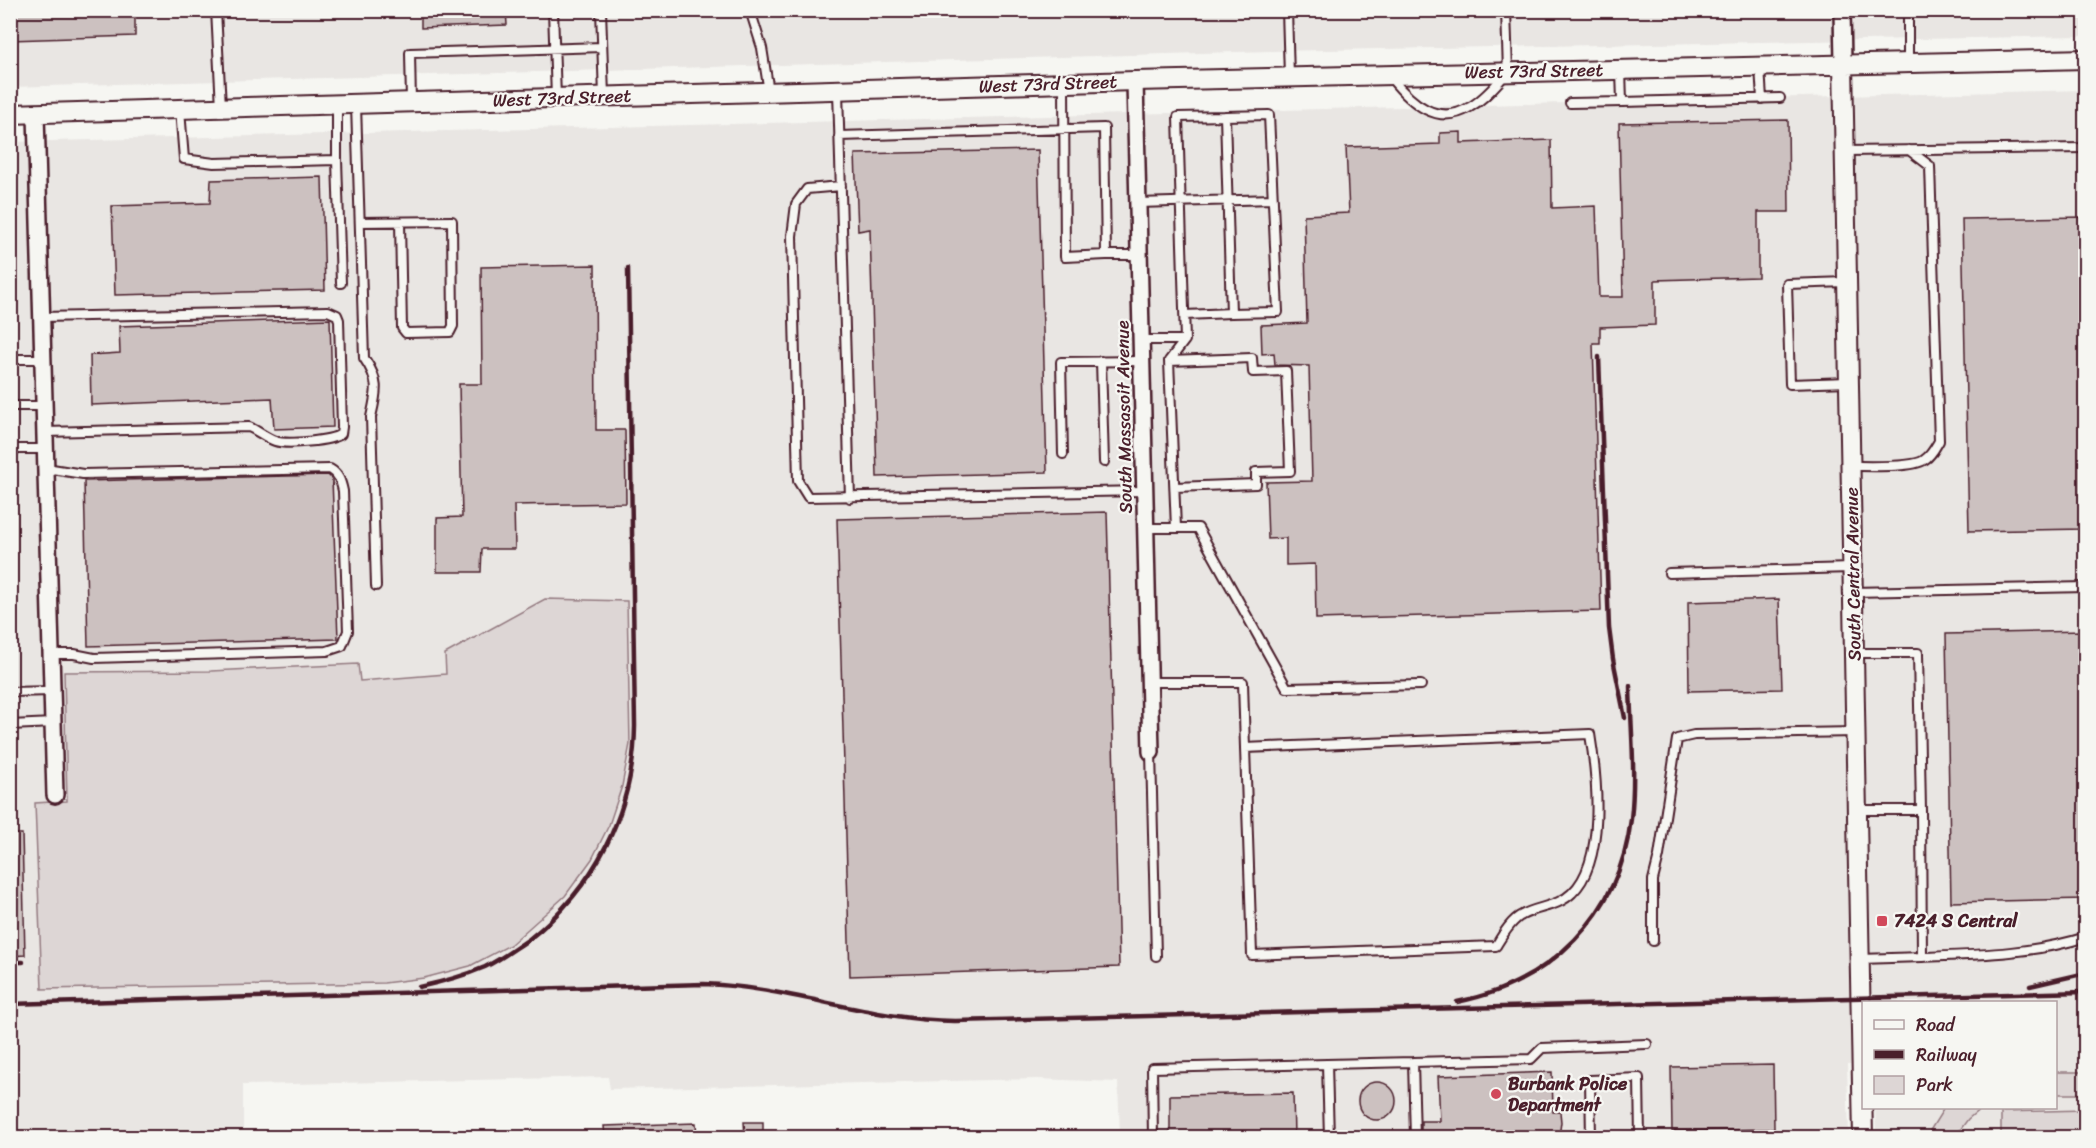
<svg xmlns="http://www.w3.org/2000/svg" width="2096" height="1148" font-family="Sriracha,sans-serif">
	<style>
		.built { fill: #e9e6e3 }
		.green { fill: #ddd6d5; stroke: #947a80; stroke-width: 1.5 }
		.building { fill: #ccc1c0; stroke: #4a1f2b; stroke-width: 1.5 }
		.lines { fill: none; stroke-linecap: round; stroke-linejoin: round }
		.service-casing { stroke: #4a1f2b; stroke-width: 12 }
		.minor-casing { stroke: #4a1f2b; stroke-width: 20 }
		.tertiary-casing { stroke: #4a1f2b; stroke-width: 22 }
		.service { stroke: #f6f6f2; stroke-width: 8 }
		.minor { stroke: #f6f6f2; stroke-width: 15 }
		.tertiary { stroke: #f6f6f2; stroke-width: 18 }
		.rail { stroke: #4a1f2b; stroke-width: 4.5 }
		.poi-dot { fill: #d1495b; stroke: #f6f6f2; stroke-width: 2 }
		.labels { text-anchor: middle; stroke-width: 4.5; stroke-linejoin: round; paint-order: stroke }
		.street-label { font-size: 18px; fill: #4a1f2b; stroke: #f6f6f2 }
		.poi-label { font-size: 18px; font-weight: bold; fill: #4a1f2b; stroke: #f6f6f2; text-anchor: start }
	</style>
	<rect width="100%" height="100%" fill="#f6f6f2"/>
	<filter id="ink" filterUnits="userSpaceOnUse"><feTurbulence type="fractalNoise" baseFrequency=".0167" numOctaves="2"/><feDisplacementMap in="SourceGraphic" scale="12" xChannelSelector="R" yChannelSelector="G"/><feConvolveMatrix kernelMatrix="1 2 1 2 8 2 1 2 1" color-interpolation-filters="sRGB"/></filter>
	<g filter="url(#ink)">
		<path class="built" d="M2085,10L2086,36L1271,51L11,87L10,11Z
			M2085,90V1137H1876L1875,1108H2056V1002H1864L1863,1063L1847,1064L1849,1137H1120L1118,1082L1037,1079L610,1089L608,1077L243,1085V1135L136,1138L11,1137L10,142Z"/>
		<path class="green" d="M545,599L627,601L630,744L622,786L609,825L592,859L565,896L510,945L470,966L424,978L384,983L42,989L35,803L67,801L64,672L211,671L358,664L360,681L446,674L445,654Z
			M2056,1072H2085V1094H2056Z
			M1944,1108H1981L1968,1119L1955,1137H1926Z
			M2085,1110V1137H2001V1112Z"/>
		<path class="building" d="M10,10H135V36L10,40Z
			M421,10H506L507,25L421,28Z
			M1788,120L1789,212H1758V277L1655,280V325L1600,327V343H1593L1601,611L1316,619L1315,564L1286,565V538L1268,539L1266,482L1312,481L1309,366L1275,365L1274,353L1262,354L1261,325L1307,323L1304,215L1349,213L1346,147L1440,144V133L1461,132V143L1551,140L1552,208L1596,206L1599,297H1623L1619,123Z
			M1038,150L1047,472L877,477L870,229L858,231L855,154Z
			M322,177L325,290L115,295L112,206L210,203L211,180Z
			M2085,217V529L1969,531L1962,219Z
			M595,265L596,430H625L626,503L514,505L515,549H482L481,572H437V518L462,517L459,384H482L481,267Z
			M330,319L333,427L274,429L272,398L91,405L90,355L120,353L119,326Z
			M328,475L332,479L338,639L88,646L84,481Z
			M1107,512L1119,967L850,976L837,519Z
			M1779,599L1782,689L1689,691L1688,602Z
			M2085,631V899L1951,902L1946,634Z
			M10,834H22L25,955L10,956Z
			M1773,1065L1774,1129L1672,1131L1671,1067Z
			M1552,1072L1553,1112H1560L1561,1122L1559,1137H1421V1121H1440L1438,1076Z
			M1358 1101a19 19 0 1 1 38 0a19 19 0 1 1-38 0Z
			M1293,1093L1294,1137H1170V1095Z
			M744,1122H763V1137H745Z
			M696,1123L697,1137H605L604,1126Z"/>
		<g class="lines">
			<defs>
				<path id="service" d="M216,10L221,107
					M553,10L556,98
					M601,10L604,96
					M750,10L762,48L769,92
					M1287,10L1289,76
					M1908,10V62
					M1760,67L1762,99
					M1621,70L1622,102L1780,98
					M1391,78C1411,103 1438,127 1470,107C1485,99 1496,84 1508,72L1506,10
					M838,91L850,498
					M411,102L410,53L602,47
					M1570,103L1622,102
					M337,104V160L341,283
					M356,105L364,358C380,381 377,391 371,417L376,586
					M180,110L184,159L214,163L337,160
					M1225,116L1269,115L1278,312L1231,313
					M839,136L1104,128L1106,255L1065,257L1064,83
					M1846,151L2086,148
					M841,186L807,189L796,204L792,236L798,481L808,497L1145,491
					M1138,203L1273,199
					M360,222L452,221L453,326L450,332L406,333L402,328L400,222
					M1106,255H1139
					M1847,282L1787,284L1790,384L1848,382
					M42,317L328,311L337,315L339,320L342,427L341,434C331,441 287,445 275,441C266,438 258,431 249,427L45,432
					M1141,340H1185
					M10,359H43
					M1101,361L1104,462
					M1169,361L1252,358L1253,372L1286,371L1290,471L1256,472V484L1175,487
					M10,406H44
					M10,449H45
					M1063,454L1061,362L1143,361
					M1851,466C1867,466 1913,468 1924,460C1931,456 1935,448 1939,441L1930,166L1909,150
					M46,468L83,474L330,469C339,474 341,482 343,491L348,631L342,646L327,651L94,658L74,654H52
					M1146,528H1176L1169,361L1185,340L1178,117L1225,116L1231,313L1185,315
					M1176,528H1198L1287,688L1421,685
					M1669,573L1851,568
					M1853,592L2086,587
					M1855,653H1918L1921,810
					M1150,682H1243L1245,748L1590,734C1597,777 1606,861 1572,893C1558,907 1538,906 1522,915C1511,920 1502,936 1496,946L1252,955L1245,748
					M10,692L53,691
					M10,725L54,723
					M1151,752L1156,956
					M1858,810H1921L1922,957L1860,959
					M1653,941V880L1659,856L1677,739L1694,735L1855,732
					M1922,957C1976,955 2033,954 2086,937
					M1327,1064L1413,1062
					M1153,1138L1152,1068L1327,1064L1329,1138
					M1415,1138L1413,1062L1531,1059L1542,1048L1647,1044
					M1591,1138L1590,1080L1639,1078L1640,1138"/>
				<path id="minor" d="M1842,10L1843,63
					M1135,81L1151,752
					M36,114L55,795"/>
				<path id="tertiary" d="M1843,63L1863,1138
					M10,114L1135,81L2086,59"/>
			</defs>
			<use href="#service" class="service-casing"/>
			<use href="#minor" class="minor-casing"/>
			<use href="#tertiary" class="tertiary-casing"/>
			<use href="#service" class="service"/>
			<use href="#minor" class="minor"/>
			<use href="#tertiary" class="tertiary"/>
			<path class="rail" d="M1599,357L1609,628L1613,659L1625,718
				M10,962H23
				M2030,986L2086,973
				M419,987C442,982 464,976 485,967C500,960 514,949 528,940C595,888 634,811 635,726L628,268
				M1457,1002C1550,984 1620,915 1631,819C1636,775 1631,730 1630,686
				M10,1004L704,984C789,987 870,1020 955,1021L2086,992"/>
		</g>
	</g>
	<g class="poi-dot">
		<rect x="1876" y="915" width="12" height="12" rx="3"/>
		<circle cx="1496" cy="1094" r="6"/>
	</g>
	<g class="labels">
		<g class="street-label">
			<text transform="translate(1534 71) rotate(-1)" y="6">West 73rd Street</text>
			<text transform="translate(1048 84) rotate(-2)" y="6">West 73rd Street</text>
			<text transform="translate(562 98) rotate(-2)" y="6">West 73rd Street</text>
			<text transform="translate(1124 417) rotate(-91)" y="6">South Massasoit Avenue</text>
			<text transform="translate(1853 574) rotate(-91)" y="6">South Central Avenue</text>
		</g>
		<g class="poi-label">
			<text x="1894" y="927">7424 S Central</text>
			<text x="1508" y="1090">Burbank Police<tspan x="1508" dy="21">Department</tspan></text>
		</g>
	</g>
	<rect width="2096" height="1148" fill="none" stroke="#f6f6f2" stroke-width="36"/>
	<rect x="18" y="18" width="2060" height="1112" fill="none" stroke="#4a1f2b" stroke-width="2" filter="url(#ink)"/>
	<rect x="1862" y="1001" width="195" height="108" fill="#f6f6f2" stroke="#b1a0a2" stroke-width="1.5"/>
	<rect x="1874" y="1020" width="30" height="9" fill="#f6f6f2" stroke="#b1a0a2" stroke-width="1.5"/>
	<text x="1916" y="1031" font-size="18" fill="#4a1f2b">Road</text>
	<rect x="1874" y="1050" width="30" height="9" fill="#4a1f2b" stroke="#b1a0a2" stroke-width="1.5"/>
	<text x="1916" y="1061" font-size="18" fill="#4a1f2b">Railway</text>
	<rect x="1874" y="1076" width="30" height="18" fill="#ddd6d5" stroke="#b1a0a2" stroke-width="1.5"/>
	<text x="1916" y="1091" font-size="18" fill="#4a1f2b">Park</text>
</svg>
